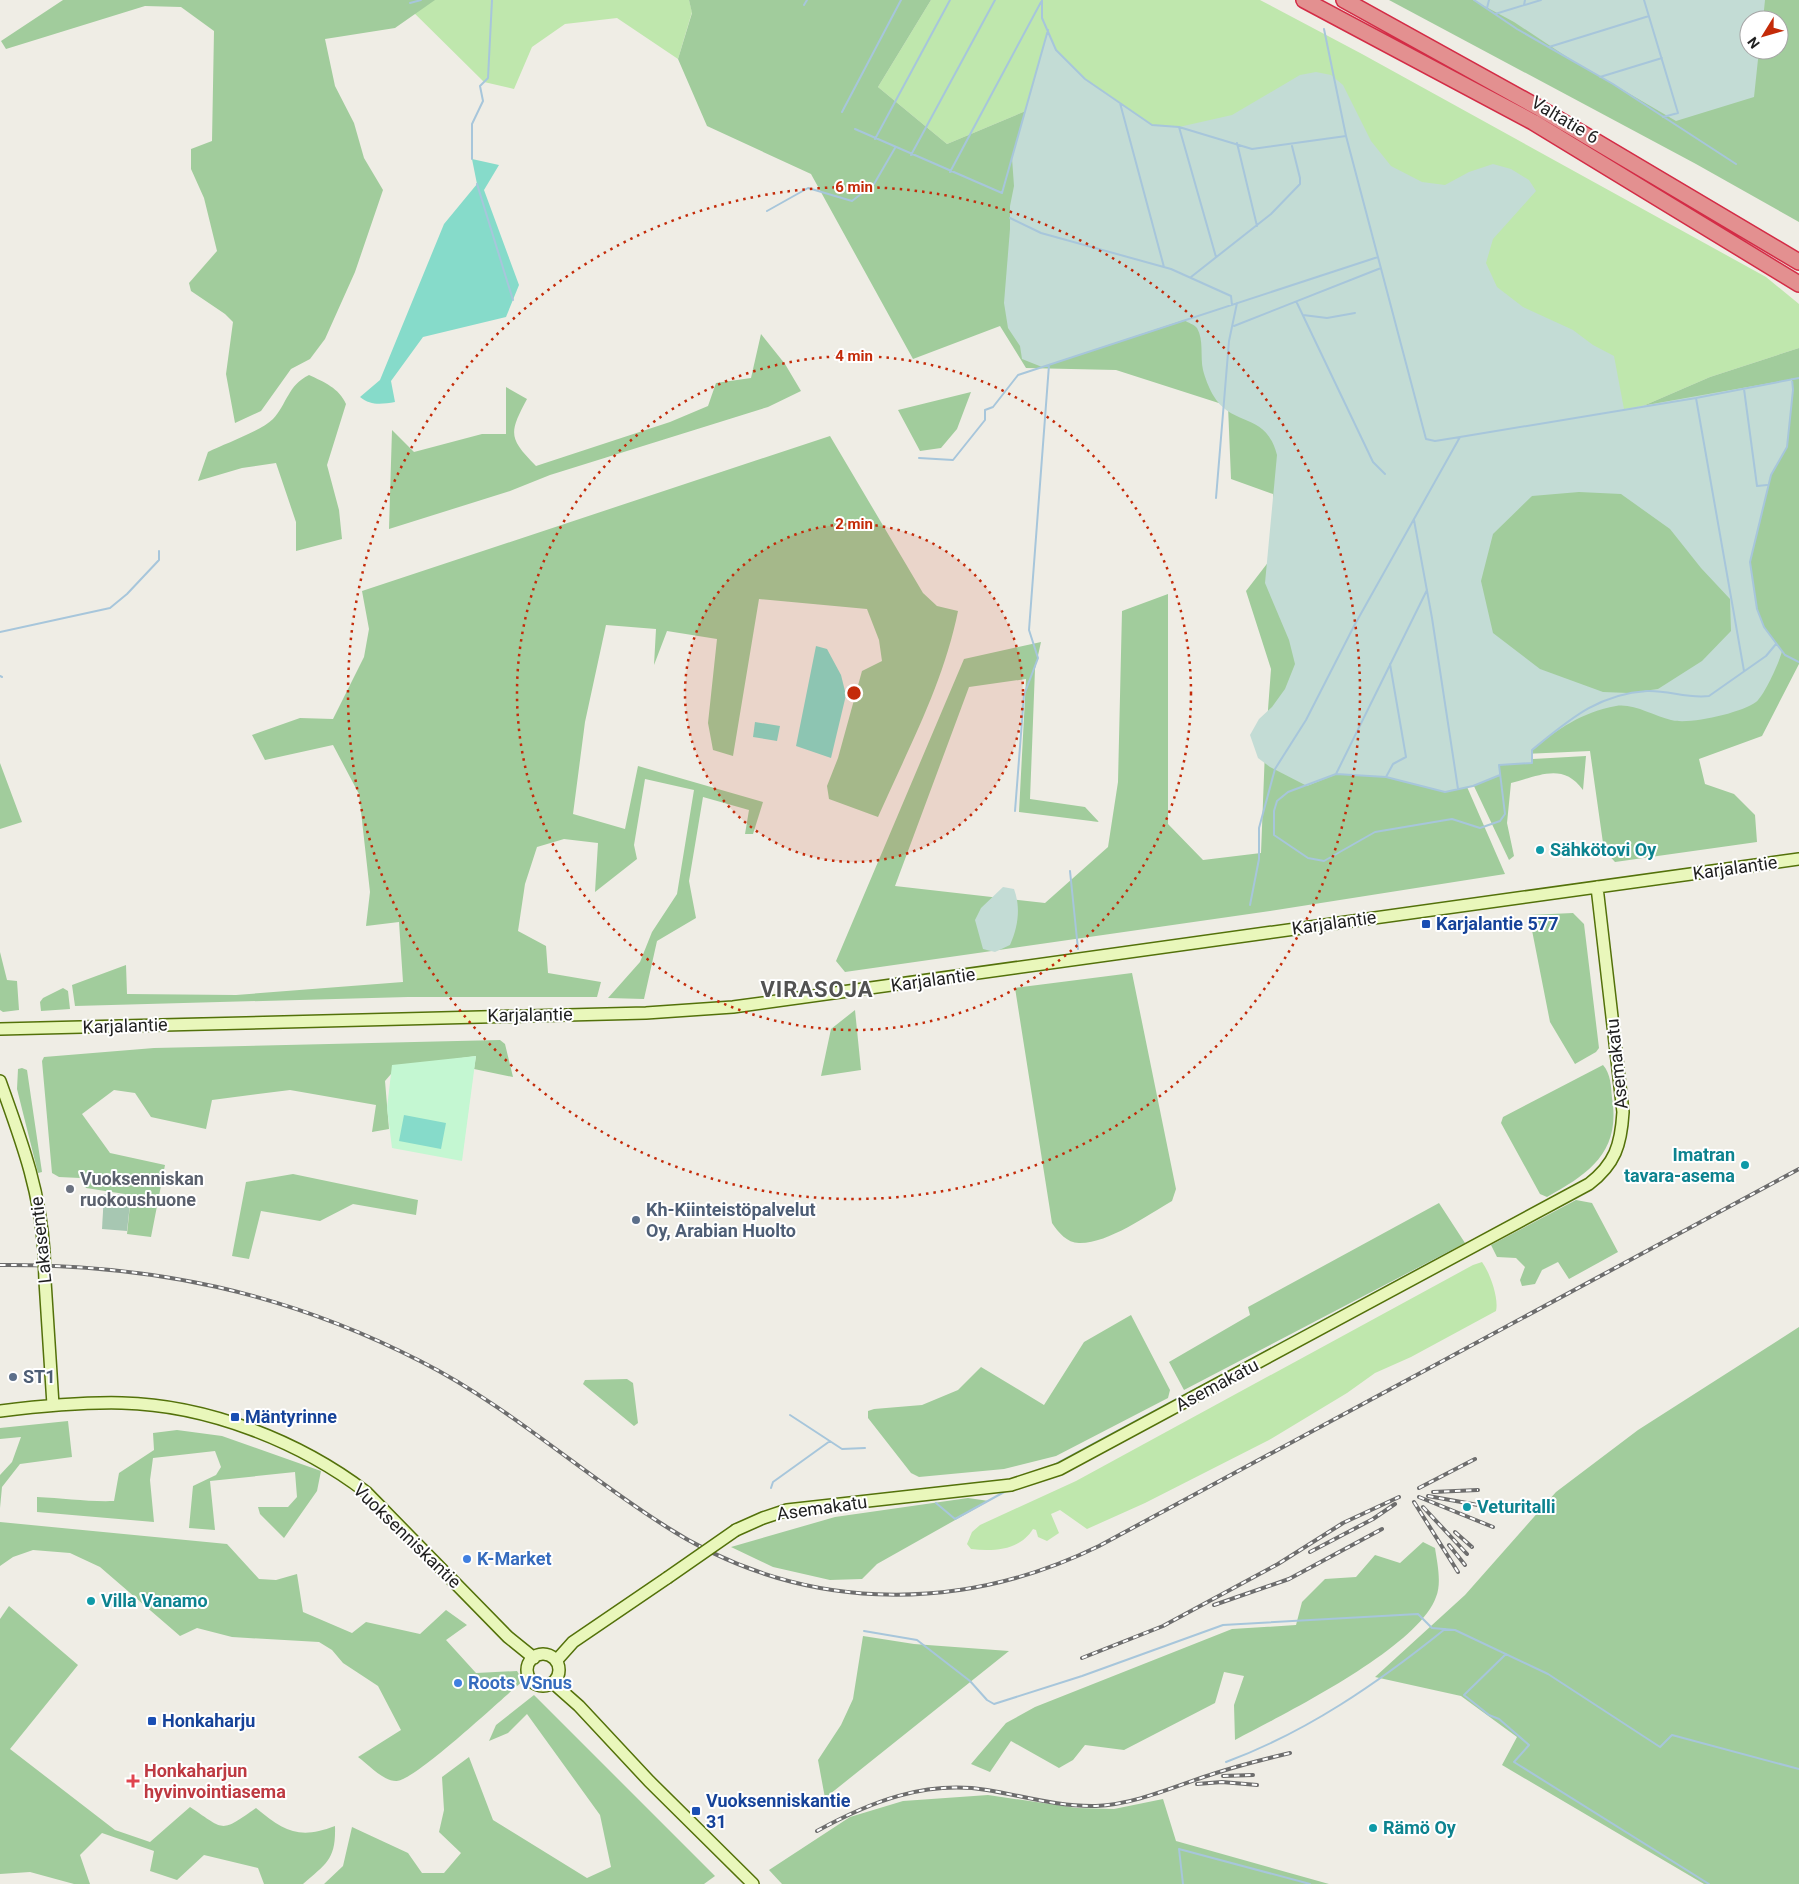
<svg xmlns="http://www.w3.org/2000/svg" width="1799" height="1884" font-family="Roboto,sans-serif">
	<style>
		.grass { fill: #bfe7ad }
		.forest { fill: #a1cc9c; fill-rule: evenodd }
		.wetland { fill: #c3dcd5; fill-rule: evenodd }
		.cemetery { fill: #a7c7b2 }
		.park { fill: #c4f7d2 }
		.pitch { fill: #86dbca }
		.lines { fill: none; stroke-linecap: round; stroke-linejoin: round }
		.stream { stroke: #a7c6db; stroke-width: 2 }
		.secondary-casing { stroke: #53710a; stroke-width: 14 }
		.highway-casing { stroke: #d32c46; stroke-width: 18 }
		.secondary { stroke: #e9f7bb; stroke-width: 11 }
		.highway { stroke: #e39090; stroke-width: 15 }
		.rail-casing { stroke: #6d6d6d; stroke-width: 4 }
		.rail { stroke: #fff; stroke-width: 2; stroke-dasharray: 5.5; stroke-linecap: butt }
		.secondary-bridge-casing { stroke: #53710a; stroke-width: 14; stroke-linecap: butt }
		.secondary-bridge { stroke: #e9f7bb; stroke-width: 11 }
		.ring { fill: none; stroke: #c42b09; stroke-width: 2.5; stroke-dasharray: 2.5 5 }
		.culture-dot { fill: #0f9aa8; stroke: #fff; stroke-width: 2 }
		.transit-dot { fill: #1a4fb4; stroke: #fff; stroke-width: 2 }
		.worship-dot { fill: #6b7280; stroke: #fff; stroke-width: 2 }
		.service-dot { fill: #5c6f8a; stroke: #fff; stroke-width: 2 }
		.shop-dot { fill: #3f7fe0; stroke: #fff; stroke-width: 2 }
		.health-dot { fill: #e0444e; stroke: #fff; stroke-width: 2 }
		.labels { text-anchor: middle; stroke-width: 4; stroke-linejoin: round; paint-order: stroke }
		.street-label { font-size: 18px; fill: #1f1f1f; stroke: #fff }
		.culture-label { font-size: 18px; font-weight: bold; fill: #0d838f; stroke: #fff; text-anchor: start }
		.transit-label { font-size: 18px; font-weight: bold; fill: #164399; stroke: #fff; text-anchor: start }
		.worship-label { font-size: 18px; font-weight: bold; fill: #5b616d; stroke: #fff; text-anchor: start }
		.service-label { font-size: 18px; font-weight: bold; fill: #4e5e75; stroke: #fff; text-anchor: start }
		.shop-label { font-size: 18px; font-weight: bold; fill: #366cbe; stroke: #fff; text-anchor: start }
		.health-label { font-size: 18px; font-weight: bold; fill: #be3a42; stroke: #fff; text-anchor: start }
		.district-label { font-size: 22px; font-weight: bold; letter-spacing: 1px; fill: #525252; stroke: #fff }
		.centre { fill: #c42b09; stroke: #fff; stroke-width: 2.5 }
		.ring-label { font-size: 15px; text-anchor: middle; font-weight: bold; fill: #c42b09; stroke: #fff; stroke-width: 4; stroke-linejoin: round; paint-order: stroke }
	</style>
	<rect width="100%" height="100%" fill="#efede5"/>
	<path class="grass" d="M216,0H689L692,12L678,59L617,18L565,24L532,47L514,89L484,82L403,2Z
		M931,0H1260L1362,54L1766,277L1799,304V348L1710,377L1599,425L1054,99L947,144L878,87Z
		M1482,1262C1490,1273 1499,1298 1496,1311L1411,1357L1375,1373L1347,1393L1269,1440L1145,1503L1087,1529L1060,1510L1051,1514L1059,1533L1047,1541L1038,1537L1036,1530L1033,1529C1020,1550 994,1552 971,1549L967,1544L972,1532L980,1525L1076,1481L1473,1265Z"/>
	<path class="forest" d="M63,0H435L395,28L325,39L335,86L354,123L364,158L383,190L355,272L325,339L310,359L291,369L261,411L235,423L226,374L233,322L225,314L191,291L189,283L217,251L204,198L191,169V149L212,141L214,31L181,7L145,6L6,49L1,41Z
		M689,0H931L878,87L947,144L1054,99L1599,425L1710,377L1799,348V664L1762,736L1699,759L1705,784L1734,794L1755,815L1757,842L1615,862L1604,850L1590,751L1454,757L1505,874L1270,911L845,972L836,961L964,659L1041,642L1035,669L1030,799L1085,807L1099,822L1019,812L1026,679L969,687L895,886L1045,903L1108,847L1118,782L1122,611L1168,594V824L1203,860L1261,853L1265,750L1271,669L1246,591L1273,556V494L1231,479L1228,406L1116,370L1026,368L1000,326L913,359L811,174L707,126L678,59L692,13Z
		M1389,0H1799V222L1696,164ZM1749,20H1779V50H1749Z
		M761,334L785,364L801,391L768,407L550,475L510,491L389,529L392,430L414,452L482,434H506V387L527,399C509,433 508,438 536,466L670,422L708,406L716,383L751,378Z
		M309,375C324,382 339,388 346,404L327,465L339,510L342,539L296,551V522L276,463L242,468L198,481L208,452C224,444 261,431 273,419C287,404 288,385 309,375Z
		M971,392L957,429L941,448L920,451L898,410Z
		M830,436L923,593L937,606L958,611C943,685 908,749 878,817L829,799L827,786L838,758L862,671L882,661L879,640L867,609L759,599L733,756L713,750L708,723L717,639L667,631L654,665L656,629L606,625L585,722L573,814L625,829L638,766L763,802L753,834H745L749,810L703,797L689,881L696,918L657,941L644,999L608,998L640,962L652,932L677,894L694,790L645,779L634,845L637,859L595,892L598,843L564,839L537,847L525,884L518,931L546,946L548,973L601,982L597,997H408L75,1006L72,985L126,965L127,994L236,995L403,982L399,922L366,926L370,892L359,794L333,745L265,760L252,735L300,718L333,719L364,657L369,629L362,591Z
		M1586,756L1583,790C1563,762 1539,776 1511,783L1507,823L1514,856L1509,860L1463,763Z
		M0,763L22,822L0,829Z
		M1573,913L1584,924L1599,1048L1596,1052L1575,1064L1550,1022L1529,915Z
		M0,952L7,980L17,981L19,1010L3,1012L0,1010Z
		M1132,973L1176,1189L1172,1201C1148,1215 1107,1244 1079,1243C1067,1243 1058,1232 1052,1223L1015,988Z
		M63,988L68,991L70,1009L41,1011L40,1002L43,998Z
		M855,1010L861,1070L821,1076L831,1029Z
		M500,1040L505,1044L513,1077L474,1069L476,1056L397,1067L385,1081L389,1129L372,1132L376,1105L290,1090L212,1100L206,1129L151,1117L135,1093L114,1090L82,1114L110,1153L165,1165L151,1237L127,1234L131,1195L86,1188L80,1178L59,1177L52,1173L42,1061L44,1057L154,1048Z
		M1603,1065C1611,1074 1611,1087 1612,1098C1621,1152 1589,1174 1547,1197L1540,1194L1501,1123L1503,1117Z
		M22,1068L27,1070L42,1172L38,1173L17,1089L18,1069Z
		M293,1174L418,1200L416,1215L353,1204L320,1221L261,1211L249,1259L232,1256L246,1182Z
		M1576,1200L1592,1203L1618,1252L1569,1279L1558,1262L1542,1270L1535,1284L1522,1286L1520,1280L1525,1267L1516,1258L1497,1257L1491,1245Z
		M1439,1203L1465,1243L1184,1390L1169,1362L1250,1315L1248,1307Z
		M1131,1315L1170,1390L1168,1398L1056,1456L1004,1469L919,1477L911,1473L868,1418V1411L874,1409L922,1405L958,1390L981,1367L1044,1405L1084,1342Z
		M1799,1327V1884H1704L1502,1765L1517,1737L1461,1696L1375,1677L1465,1595L1556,1492L1638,1430Z
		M627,1379L633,1383L638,1423L634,1426L583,1384L585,1380Z
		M68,1421L72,1457L20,1464L2,1487L0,1508V1475L12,1462L21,1437L0,1439V1428Z
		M177,1430L222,1436L321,1471L317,1491L284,1538L260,1514L258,1507H288L297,1497L295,1472L210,1481L215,1530L189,1528L193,1486L216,1475L221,1467L215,1451L153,1458L150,1480L154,1522L37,1512V1497C63,1498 89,1502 114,1501L119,1473L154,1450L153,1433Z
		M968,1498L989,1501L877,1564L862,1579L830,1580L773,1567L731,1547L835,1517Z
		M0,1522L227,1544L259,1579L276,1580L297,1574L303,1612L352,1633L366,1622L420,1634L446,1610L467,1625L446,1640L476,1673L517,1671L523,1681C504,1696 414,1782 396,1781C383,1781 369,1765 358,1757L401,1730L378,1686L343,1663L332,1650L319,1642L232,1637L197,1628L180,1636L100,1567L70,1553L33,1550L13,1557L0,1566Z
		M1423,1542L1435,1548C1437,1562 1442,1583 1436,1597C1418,1648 1284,1714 1235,1740L1234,1705L1244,1676L1224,1672L1215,1703L1124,1750L1085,1745L1073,1760L1059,1768L1011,1741L990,1772L971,1764L1006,1723L1035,1707L1232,1629L1296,1625L1302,1602L1325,1579L1356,1577L1375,1555L1400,1563Z
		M9,1606L78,1665L10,1749L115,1830L150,1842L190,1807C226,1831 220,1833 256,1808C284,1831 299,1840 335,1826C336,1859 327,1863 303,1884H264L258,1868L204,1855L177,1880L150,1871L154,1851L102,1833L80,1855L90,1884H74L30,1872L0,1874V1619Z
		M863,1636L914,1644L1009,1651L825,1798L818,1760L841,1725L853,1699Z
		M534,1695L715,1876L704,1884H324L343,1866L352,1827L408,1853L422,1873H444L461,1853L439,1832L444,1810L442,1777L469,1757L493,1820L587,1878L611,1867L600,1815L527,1714L508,1733L489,1741L496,1725Z
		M988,1795L1077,1808L1114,1809L1163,1799L1176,1841L1329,1884H782L769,1870L850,1817L903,1801Z"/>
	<path class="wetland" d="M1473,0H1765L1763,20H1749V50H1759L1754,97L1676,121L1570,59L1514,22Z
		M1048,30L1056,50L1085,79L1152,125L1179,127L1232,115L1300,75L1316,72L1331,75L1343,85L1371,141L1391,166L1422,182L1445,185L1469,172L1493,164L1511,169L1529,180L1536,191L1493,239L1486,263L1497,287L1523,307L1573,330L1593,345L1614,356L1624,409L1792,379L1793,390L1787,447L1771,475L1750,562L1757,609L1764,627L1782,651C1780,661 1764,696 1756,702C1741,713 1689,725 1671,720C1654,716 1633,703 1616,706C1582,712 1558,729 1532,750V763L1499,765V776L1473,786L1445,792L1386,777L1337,774L1307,786L1270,767L1258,758L1250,735L1259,719L1272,707L1285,689L1295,664L1289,640L1265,583L1277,455C1266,411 1232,428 1213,395C1209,388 1205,378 1203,370C1200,356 1204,340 1197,328C1194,324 1188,323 1184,320L1042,367L1022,359L1020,346L1008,328L1004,303L1010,229V206L1014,186L1012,158ZM1579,492L1621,494L1670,529L1701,568L1730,599L1731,631L1702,661L1658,689L1629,693L1603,692L1540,669L1493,633L1481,581L1493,534L1532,496Z
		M1003,887L1014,889C1021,908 1018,927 1010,945L995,952L983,949L975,920L981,908Z"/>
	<path class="cemetery" d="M104,1194L131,1195L127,1231L102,1229Z"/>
	<path class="park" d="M476,1056L462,1161L392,1148L387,1108L392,1065Z"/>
	<path class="pitch" d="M472,159L499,165L484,190L519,285L506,317L423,337L391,381L395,402C382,404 371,406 360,397L380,380L444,224L477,184Z
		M816,646L827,649L841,675L846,695L831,758L796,746Z
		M755,722L780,726L777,741L753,737Z
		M404,1115L446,1123L441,1149L399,1141Z"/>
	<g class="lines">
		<path class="stream" d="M1042,0V18L1056,50L1085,79L1152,125L1179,127L1252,149L1346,136
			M1474,0L1517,29L1613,84L1736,164
			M1644,0L1678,113L1663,117
			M410,3L421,0
			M804,5L807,0
			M1524,5L1525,0
			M1487,8L1489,0
			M1495,14L1541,0
			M1324,29L1346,136L1426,439L1435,441L1460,437L1696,398L1799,378
			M1549,47L1649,16
			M1600,77L1662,58
			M1120,103L1164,267
			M842,112L901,0
			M1179,127L1216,257
			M855,129L1002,193L1048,30
			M875,139L950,0
			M1237,143L1257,226
			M911,155L995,0
			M472,159V124L483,101L480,86L488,78L492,0
			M950,172L1041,2
			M477,184L513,300
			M767,211L808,188L852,201L874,184L895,148
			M1010,218L1041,233L1171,269L1231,296L1232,305
			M1191,277L1271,214L1300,184V178L1292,146
			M1297,303L1373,462L1385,474
			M1303,315L1327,318L1355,313
			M1234,326L1381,268
			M1792,379L1793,390L1787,447L1771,475L1750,562L1757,609L1764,627L1785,655L1799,662
			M1744,389L1757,486L1767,485
			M1696,398L1744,671
			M919,458L953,460L985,420V410L993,407L1018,375L1378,257
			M1216,498L1229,341L1237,303
			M1414,520L1432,618L1458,789
			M0,632L110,608L127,594L159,560V551
			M0,676L2,677
			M1336,774L1427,590
			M1500,775L1473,786L1445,792L1386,777L1336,774L1288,792L1277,801L1274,811V835L1308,858L1324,861L1375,832L1452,819L1480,828L1500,821L1505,814L1499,765L1532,763V750C1569,720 1598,694 1647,691C1668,690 1688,699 1709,696L1766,656L1776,644
			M1386,777L1393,764L1406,757L1390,664
			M1015,811L1024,695L1038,658L1029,630L1049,365
			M1070,871L1078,949
			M1250,905L1259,859V828L1275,769L1306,720L1354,626L1460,437
			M790,1415L842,1449L865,1448
			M1054,1465L1452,1251
			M771,1488L773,1482L830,1441
			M936,1503L955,1519L1006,1491
			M864,1631L917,1640L970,1681L987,1700L994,1704L1082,1676L1223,1625L1418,1614L1432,1628L1455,1630L1548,1674L1660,1747L1672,1735L1799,1769
			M1506,1654L1464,1695L1489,1715L1499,1719L1529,1745L1514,1762L1709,1884
			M1226,1762C1307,1732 1378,1683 1445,1629
			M1183,1884L1179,1849L1310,1884"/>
		<defs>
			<path id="secondary" d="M0,1029L646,1013L733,1007L1799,859
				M0,1081C21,1140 40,1189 44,1252
				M45,1281L53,1405
				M0,1411C41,1406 81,1402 122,1403C207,1405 299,1441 366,1492L508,1637L534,1658
				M736,1530L763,1518L787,1510L1011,1485L1060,1469L1589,1184C1615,1164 1621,1145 1623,1112L1597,887
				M527 1670a16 16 0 1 1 32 0a16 16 0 1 1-32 0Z
				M556,1661L573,1642L667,1578
				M553,1683L579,1706L649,1781L753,1884"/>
			<path id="highway" d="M1304,0L1533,122L1799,284
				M1344,0L1541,109L1799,262"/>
		</defs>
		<use href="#secondary" class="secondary-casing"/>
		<use href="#highway" class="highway-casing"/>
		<use href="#secondary" class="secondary"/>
		<use href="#highway" class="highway"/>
		<defs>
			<path id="rail" d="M0,1265C151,1264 285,1292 420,1361C507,1405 580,1472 662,1524C796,1612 956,1616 1099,1546L1799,1169
				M1419,1488L1475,1459
				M1433,1492L1478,1490
				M1428,1496L1478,1505
				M1419,1497L1493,1527
				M1414,1502L1458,1572
				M1423,1507L1467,1554
				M1455,1532L1472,1547
				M1449,1545L1465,1565
				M1310,1552L1373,1519L1395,1504
				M1214,1605L1289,1579L1382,1529
				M1082,1658L1163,1626L1278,1564L1343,1523L1399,1497
				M1223,1776L1253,1775
				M1197,1784L1222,1782L1257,1785
				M817,1831C870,1802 925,1780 987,1790C1023,1796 1059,1807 1096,1806C1138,1804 1177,1785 1216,1773C1241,1765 1265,1759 1290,1753"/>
		</defs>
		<use href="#rail" class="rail-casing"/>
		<use href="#rail" class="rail"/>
		<defs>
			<path id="secondary-bridge" d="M44,1252L45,1281
				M667,1578L736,1530"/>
		</defs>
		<use href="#secondary-bridge" class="secondary-bridge-casing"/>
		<use href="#secondary-bridge" class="secondary-bridge"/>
	</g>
	<circle cx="854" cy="693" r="169" fill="#c42b09" fill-opacity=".12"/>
	<g class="ring">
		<circle cx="854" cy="693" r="169"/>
		<circle cx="854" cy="693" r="337"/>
		<circle cx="854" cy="693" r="506"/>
	</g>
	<g class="culture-dot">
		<circle cx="1540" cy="850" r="5"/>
		<circle cx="1745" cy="1165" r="5"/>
		<circle cx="1467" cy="1507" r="5"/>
		<circle cx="91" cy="1601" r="5"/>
		<circle cx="1373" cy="1828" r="5"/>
	</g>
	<g class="transit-dot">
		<rect x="1421" y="919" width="10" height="10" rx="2.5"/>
		<rect x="230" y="1412" width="10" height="10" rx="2.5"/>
		<rect x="147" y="1716" width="10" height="10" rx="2.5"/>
		<rect x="691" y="1806" width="10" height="10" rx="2.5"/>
	</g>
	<circle class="worship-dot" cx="70" cy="1189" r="5"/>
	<g class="service-dot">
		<circle cx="636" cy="1220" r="5"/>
		<circle cx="13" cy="1377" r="5"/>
	</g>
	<g class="shop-dot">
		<circle cx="467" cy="1559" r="5"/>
		<circle cx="458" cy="1683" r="5"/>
	</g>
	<path class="health-dot" d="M130.5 1773.5h5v5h5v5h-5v5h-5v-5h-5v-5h5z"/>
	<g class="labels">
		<g class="street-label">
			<text transform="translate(1565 120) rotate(31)" y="6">Valtatie 6</text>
			<text transform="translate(1735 868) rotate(-8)" y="6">Karjalantie</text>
			<text transform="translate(1334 923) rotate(-8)" y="6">Karjalantie</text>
			<text transform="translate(933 980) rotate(-8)" y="6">Karjalantie</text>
			<text transform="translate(530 1015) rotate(-1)" y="6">Karjalantie</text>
			<text transform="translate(125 1026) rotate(-2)" y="6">Karjalantie</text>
			<text transform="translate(1617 1064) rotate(-96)" y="6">Asemakatu</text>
			<text transform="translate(41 1240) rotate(-96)" y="6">Lakasentie</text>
			<text transform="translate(1217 1385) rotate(-28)" y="6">Asemakatu</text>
			<text transform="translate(822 1508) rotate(-8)" y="6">Asemakatu</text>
			<text transform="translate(407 1536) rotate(44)" y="6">Vuoksenniskantie</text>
		</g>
		<g class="culture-label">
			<text x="1550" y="856">Sähkötovi Oy</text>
			<text x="1735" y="1161" text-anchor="end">Imatran<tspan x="1735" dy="21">tavara-asema</tspan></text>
			<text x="1477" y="1513">Veturitalli</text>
			<text x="101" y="1607">Villa Vanamo</text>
			<text x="1383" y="1834">Rämö Oy</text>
		</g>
		<g class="transit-label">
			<text x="1436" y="930">Karjalantie 577</text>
			<text x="245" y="1423">Mäntyrinne</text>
			<text x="162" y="1727">Honkaharju</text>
			<text x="706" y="1807">Vuoksenniskantie<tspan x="706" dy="21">31</tspan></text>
		</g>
		<g class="worship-label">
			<text x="80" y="1185">Vuoksenniskan<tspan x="80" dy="21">ruokoushuone</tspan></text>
		</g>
		<g class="service-label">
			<text x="646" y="1216">Kh-Kiinteistöpalvelut<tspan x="646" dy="21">Oy, Arabian Huolto</tspan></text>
			<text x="23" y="1383">ST1</text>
		</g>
		<g class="shop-label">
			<text x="477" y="1565">K-Market</text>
			<text x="468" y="1689">Roots VSnus</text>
		</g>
		<g class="health-label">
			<text x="144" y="1777">Honkaharjun<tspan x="144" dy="21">hyvinvointiasema</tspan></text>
		</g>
		<g class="district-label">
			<text x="817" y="997">VIRASOJA</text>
		</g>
	</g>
	<circle cx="854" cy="693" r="8" class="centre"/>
	<g class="ring-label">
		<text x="854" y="192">6 min</text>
		<text x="854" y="361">4 min</text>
		<text x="854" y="529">2 min</text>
	</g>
	<g transform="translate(1764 35) rotate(233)"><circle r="24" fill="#ffffff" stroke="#a5a5a5"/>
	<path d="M0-4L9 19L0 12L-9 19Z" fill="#c42b09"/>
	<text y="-8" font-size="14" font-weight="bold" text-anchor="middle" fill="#1f1f1f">N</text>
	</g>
</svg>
